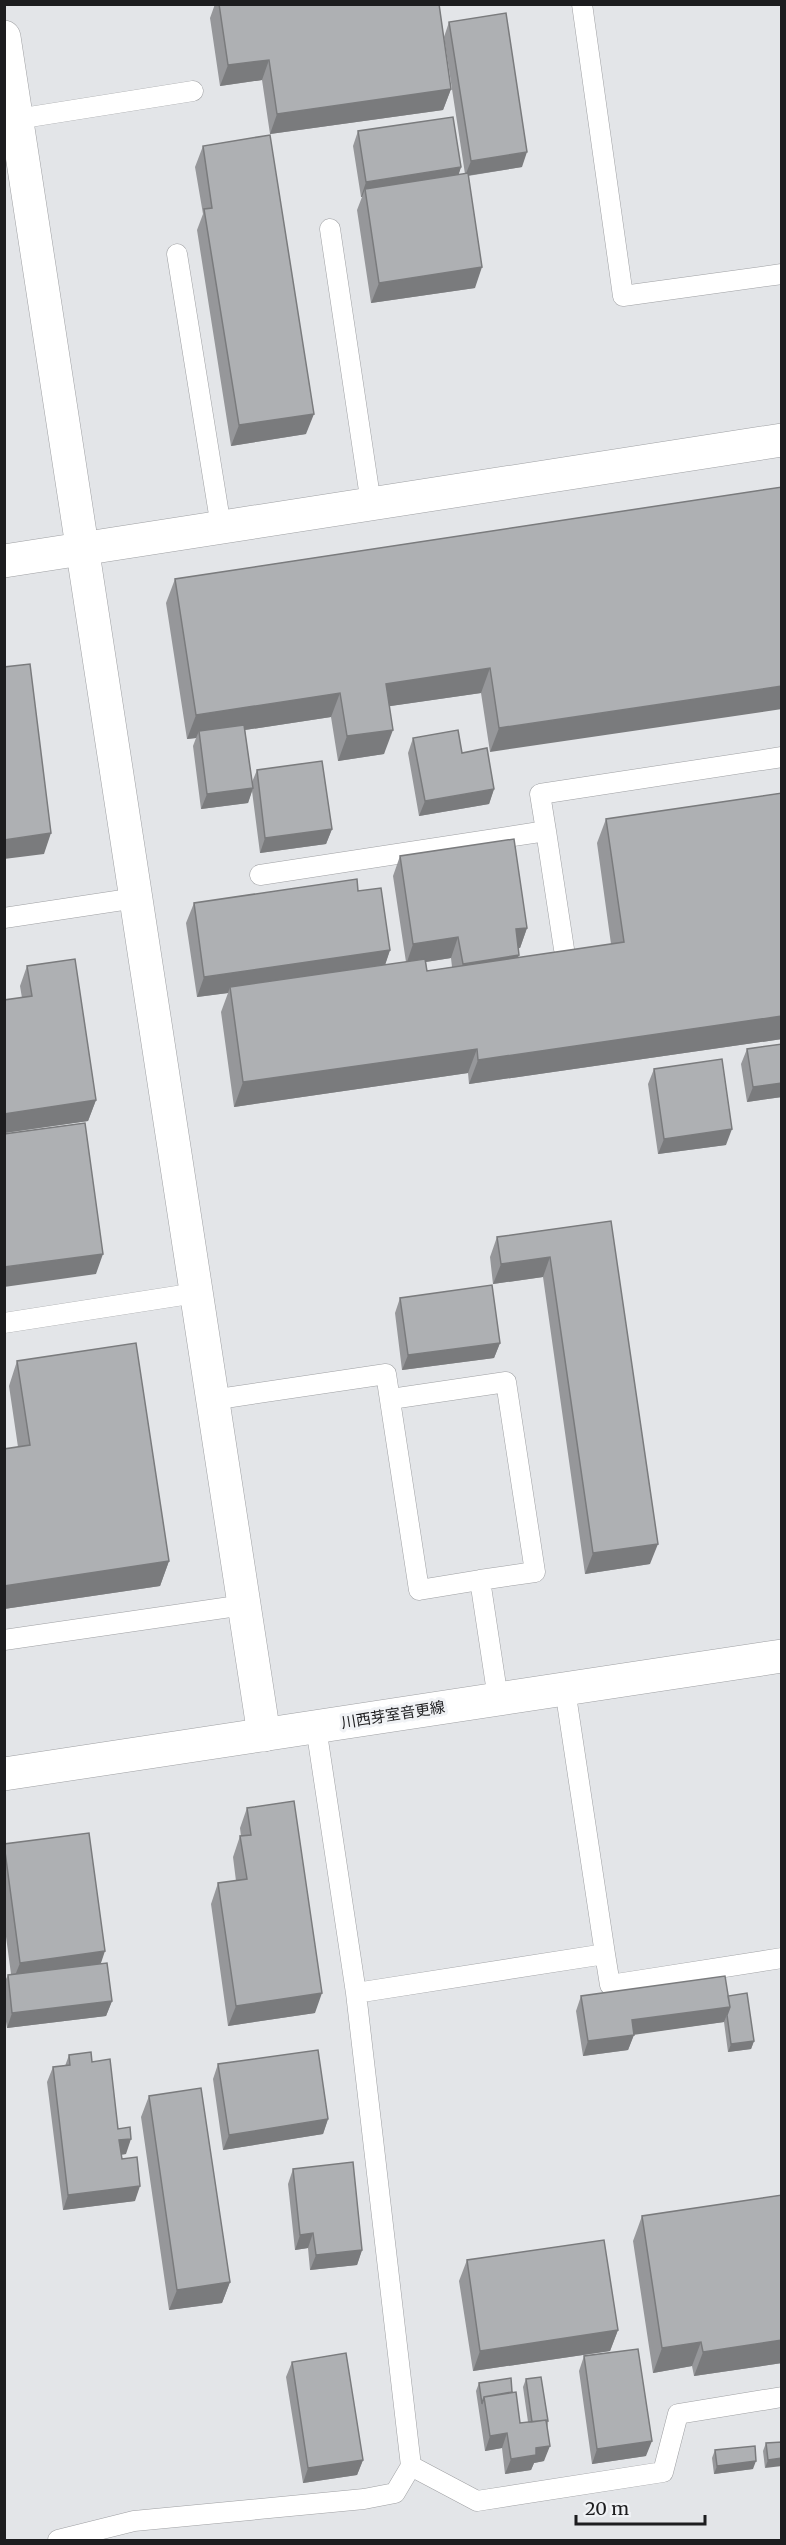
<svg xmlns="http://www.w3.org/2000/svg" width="786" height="2545" font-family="Merriweather,'Noto Sans JP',serif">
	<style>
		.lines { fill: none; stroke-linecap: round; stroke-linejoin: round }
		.lane-casing { stroke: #9fa0a3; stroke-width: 21 }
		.street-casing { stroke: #9fa0a3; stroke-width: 34 }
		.secondary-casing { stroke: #9fa0a3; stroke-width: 34 }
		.lane { stroke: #fff; stroke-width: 20 }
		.street { stroke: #fff; stroke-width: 33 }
		.secondary { stroke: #fff; stroke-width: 33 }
		.wall { fill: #96979a; fill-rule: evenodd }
		.shaded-wall { fill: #7a7b7d }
		.building { fill: #aeb0b3; stroke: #7a7b7d; stroke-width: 1.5 }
		.labels { text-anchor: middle; stroke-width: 6; stroke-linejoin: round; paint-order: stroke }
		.street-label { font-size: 15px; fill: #1d1d1f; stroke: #f0f2f5 }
	</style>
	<rect width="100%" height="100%" fill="#e3e5e8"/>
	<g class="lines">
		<defs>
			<path id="lane" d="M582,4L623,296L782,274
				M17,119L193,91
				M330,229L371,504
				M177,254L221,527
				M546,831L564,949
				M260,875L546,831L540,794L782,757
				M4,918L136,898
				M4,1323L196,1293
				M391,1399L506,1382L535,1572L480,1580
				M212,1400L386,1374L419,1590L480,1580L498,1699
				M4,1640L244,1605
				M605,1954L610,1985L782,1958
				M356,1993L605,1954L565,1689
				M411,2466L477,2501L663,2472L678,2414L782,2397
				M58,2540L134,2521L364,2499L395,2493L411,2466L356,1993L316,1727"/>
			<path id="street" d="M4,37L264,1735"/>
			<path id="secondary" d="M4,561L782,440
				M4,1774L782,1656"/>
		</defs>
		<use href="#lane" class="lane-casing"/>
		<use href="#street" class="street-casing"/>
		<use href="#secondary" class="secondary-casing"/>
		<use href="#lane" class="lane"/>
		<use href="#street" class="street"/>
		<use href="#secondary" class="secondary"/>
	</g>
	<path class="wall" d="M215,4H439L451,89L443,110L270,134L262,80L220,86L210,18Z
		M449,22L522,167L468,176L475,288L371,303L357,210L362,197H361L353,146L358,131L461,167L458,175L465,174L444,37Z
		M203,146L306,434L231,446L197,230L203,214L195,167Z
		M782,487L490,752L481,693L390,706L384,754L338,761L331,717L245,730L252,782L257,770L332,829L326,844L260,853L252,791L248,803L201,809L193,746L196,738L187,739L166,603L175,579Z
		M413,738L462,753L494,789L489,804L419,816L408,753Z
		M782,793V1039L469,1084L468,1073L234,1107L221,1012L228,993L197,997L186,923L194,903L358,891L390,950L385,965L406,962L393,876L400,856L527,928L520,948H518V958L611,944L597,843L606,819ZM451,958L452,967L427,971L426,962Z
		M27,966L96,1100L88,1121L4,1133V1000L22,998L20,986Z
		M782,1044V1097L747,1102L741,1064L747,1049Z
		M654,1069L726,1145L658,1154L648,1084Z
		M611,1221L650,1564L585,1574L543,1277L493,1284L490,1257L497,1237Z
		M400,1298L500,1343L494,1358L402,1370L395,1313Z
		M17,1361L169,1561L160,1586L4,1609V1449L18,1447L9,1386Z
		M247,1808L315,2013L228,2026L211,1904L218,1883L236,1881L233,1857L240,1836H241L240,1828Z
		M4,1845L100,1964L112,2001L106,2016L7,2028L4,2009V1983L8,1975L11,1974L4,1922Z
		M581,1996H728L754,2041L751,2049L728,2052L724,2022L634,2034L628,2050L583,2056L576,2011Z
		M69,2055L92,2062L118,2129L126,2154L121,2155L122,2159L135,2201L63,2210L47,2082L53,2067L65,2066Z
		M218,2064L328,2119L323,2134L223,2150L213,2079Z
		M149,2096L230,2282L222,2303L169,2310L141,2117Z
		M293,2169L362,2250L357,2265L310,2270L308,2248L295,2250L288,2184Z
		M782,2195V2363L694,2376L692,2366L653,2373L633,2241L642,2216Z
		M467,2260L618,2330L610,2351L473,2371L459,2281Z
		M584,2356L646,2456L592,2464L579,2371Z
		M292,2362L363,2460L357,2475L303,2483L286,2377Z
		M526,2379L548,2421L544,2461L534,2463L531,2470L505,2474L502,2448L485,2451L476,2391L479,2383L512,2392L520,2423L528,2422L523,2387Z
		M782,2442L765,2468L763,2451L766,2443Z
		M715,2450L753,2469L714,2474L712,2458Z"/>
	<path class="shaded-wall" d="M269,60L262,80L220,86L228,65Z
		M451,89L443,110L270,134L277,114Z
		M527,152L522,167L465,176L471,161Z
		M461,167L456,183L365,189L362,197H361L366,182Z
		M482,267L475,288L371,303L379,283Z
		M314,414L306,434L231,446L239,425Z
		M490,668L481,693L377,708L386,684Z
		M782,686V709L490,752L499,728Z
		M340,693L331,717L199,737V731L196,738L187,739L196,715Z
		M393,730L384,754L338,761L347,736Z
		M253,788L248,803L201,809L207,794Z
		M494,789L489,804L419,816L425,801Z
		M332,829L326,844L260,853L265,838Z
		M51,833L44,854L4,859V840Z
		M527,928L520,948L508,950L516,929Z
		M458,937L451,958L406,965L413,944Z
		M390,950L383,971L230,987L228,993L197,997L204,977Z
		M519,955L512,976L455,984L463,964Z
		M782,1016V1039L469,1084L478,1060Z
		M477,1049L468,1073L234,1107L243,1082Z
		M782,1083V1097L747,1102L753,1087Z
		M96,1100L88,1121L4,1133V1114Z
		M732,1129L726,1145L658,1154L664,1139Z
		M103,1254L96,1274L4,1287V1267Z
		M550,1257L543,1277L493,1284L501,1264Z
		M500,1343L494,1358L402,1370L408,1355Z
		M658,1544L650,1564L585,1574L593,1553Z
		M169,1561L160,1586L4,1609V1586Z
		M105,1951L98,1972L12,1983L20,1963Z
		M322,1993L315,2013L228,2026L236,2006Z
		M112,2001L106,2016L7,2028L12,2013Z
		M730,2007L724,2022L626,2036L632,2020Z
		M634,2035L628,2050L583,2056L588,2041Z
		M754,2041L751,2049L728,2052L731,2044Z
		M328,2119L323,2134L223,2150L229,2135Z
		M131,2139L126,2154L114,2155L119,2140Z
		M140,2186L135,2201L63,2210L68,2195Z
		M313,2233L308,2248L295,2250L300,2235Z
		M362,2250L357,2265L310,2270L316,2255Z
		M230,2282L222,2303L169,2310L177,2290Z
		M618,2330L610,2351L473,2371L480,2351Z
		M782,2340V2363L694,2376L703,2352Z
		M701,2342L692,2366L653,2373L662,2348Z
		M507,2433L502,2448L485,2451L490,2436Z
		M652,2441L646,2456L592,2464L597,2449Z
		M550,2446L544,2461L534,2463L531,2470L505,2474L511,2459L536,2448Z
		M782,2458V2466L765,2468L768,2460Z
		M363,2460L357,2475L303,2483L308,2468Z
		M756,2461L753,2469L714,2474L717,2466Z"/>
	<path class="building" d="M219,4H439L451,89L277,114L269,60L228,65Z
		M506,13L527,152L471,161L449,22Z
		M453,117L461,167L366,182L358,131Z
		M270,135L314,414L239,425L204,209L212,208L203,146Z
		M468,173L482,267L379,283L365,189Z
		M782,487V686L499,728L490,668L386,684L393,730L347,736L340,693L196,715L175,579Z
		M30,664L51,833L4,840V667Z
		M244,725L253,788L207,794L199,731Z
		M458,730L462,753L487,748L494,789L425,801L413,738Z
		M322,761L332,829L265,838L257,770Z
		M782,793V1016L478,1060L477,1049L243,1082L230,987L425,959L427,971L624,942L606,819Z
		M514,839L527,928L516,929L519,955L463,964L458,937L413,944L400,856Z
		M357,879L358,891L381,888L390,950L204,977L194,903Z
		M75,959L96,1100L4,1114V1000L32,996L27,966Z
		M782,1044V1083L753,1087L747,1049Z
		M722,1059L732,1129L664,1139L654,1069Z
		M85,1123L103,1254L4,1267V1134Z
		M611,1221L658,1544L593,1553L550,1257L501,1264L497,1237Z
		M492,1285L500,1343L408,1355L400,1298Z
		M136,1343L169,1561L4,1586V1449L30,1445L17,1361Z
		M294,1801L322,1993L236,2006L218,1883L247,1879L240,1836L251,1835L247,1808Z
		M89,1833L105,1951L20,1963L4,1844Z
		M107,1963L112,2001L12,2013L8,1975Z
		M725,1976L730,2007L632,2020L634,2035L588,2041L581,1996Z
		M747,1993L754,2041L731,2044L727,2015L730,2007L728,1996Z
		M318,2050L328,2119L229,2135L218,2064Z
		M91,2052L92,2062L110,2059L118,2129L130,2127L131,2139L119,2140L122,2159L137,2157L140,2186L68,2195L53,2067L70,2065L69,2055Z
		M201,2088L230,2282L177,2290L149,2096Z
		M353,2162L362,2250L316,2255L313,2233L300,2235L293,2169Z
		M782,2195V2340L703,2352L701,2342L662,2348L642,2216Z
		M604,2240L618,2330L480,2351L467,2260Z
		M638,2349L652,2441L597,2449L584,2356Z
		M346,2353L363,2460L308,2468L292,2362Z
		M541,2377L548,2421H546V2420L532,2422L526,2379Z
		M511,2378L512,2392L484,2397L482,2404L479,2383Z
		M516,2392L520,2423L546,2420L550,2446L536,2448V2455L511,2459L507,2433L490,2436L484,2397Z
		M782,2442V2458L768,2460L766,2443Z
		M755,2446L756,2461L717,2466L715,2450Z"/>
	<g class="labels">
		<g class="street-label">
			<text transform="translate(393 1715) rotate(-9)" y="5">川西芽室音更線</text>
		</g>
	</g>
	<rect width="786" height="2545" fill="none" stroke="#1d1d1f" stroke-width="12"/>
	<path d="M576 2515v9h129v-9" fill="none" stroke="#1d1d1f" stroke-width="3"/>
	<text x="585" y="2515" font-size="18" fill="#1d1d1f" stroke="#f0f2f5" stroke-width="4.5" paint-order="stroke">20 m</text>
</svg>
